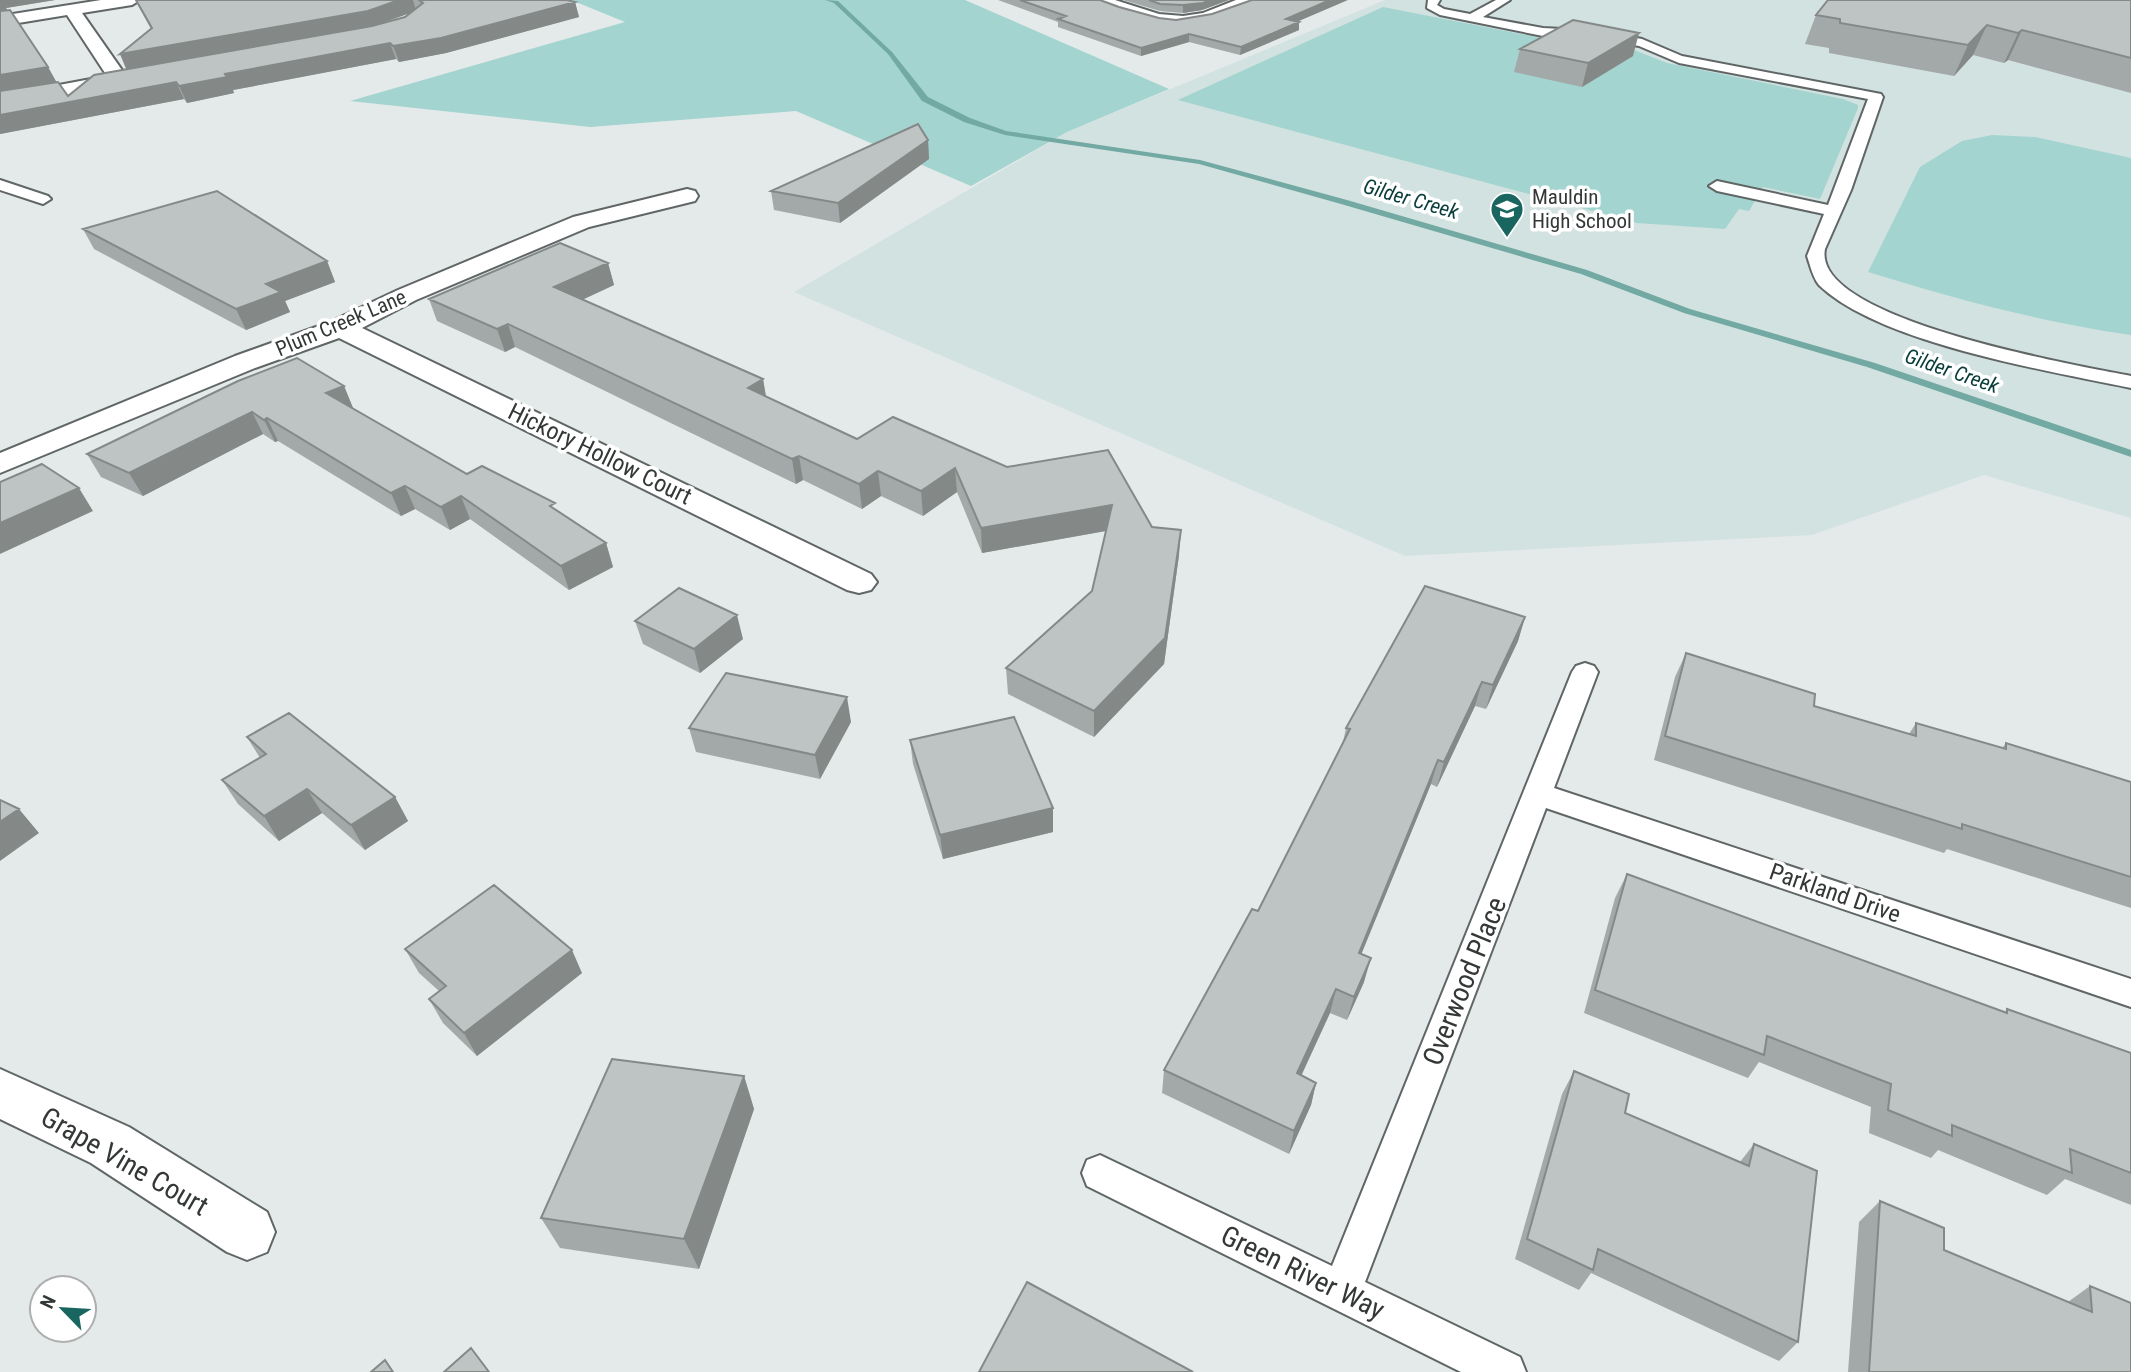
<svg xmlns="http://www.w3.org/2000/svg" width="2131" height="1372" font-family="'Roboto Condensed',sans-serif">
	<style>
		.built { fill: #d2e2e0 }
		.green { fill: #a3d4cf }
		.lines { fill: none; stroke-linecap: round; stroke-linejoin: round }
		.stream { fill: #72a9a3; fill-rule: evenodd }
		.lane-casing { stroke: #606666; stroke-width: 4 }
		.street-casing { stroke: #606666; stroke-width: 4 }
		.lane { fill: #fff; fill-rule: evenodd }
		.street { fill: #fff; fill-rule: evenodd }
		.wall { fill: #a3a9a8; fill-rule: evenodd }
		.shaded-wall { fill: #848988 }
		.building { fill: #bdc4c3; stroke: #848988; stroke-width: 2 }
		.labels { text-anchor: middle; stroke-width: 7; stroke-linejoin: round; paint-order: stroke }
		.far-poi-label { font-size: 21px; fill: #343737; stroke: #fff; text-anchor: start }
		.far-water-label { font-size: 21px; font-style: italic; fill: #083d39; stroke: #fff }
		.far-street-label { font-size: 21px; fill: #343737; stroke: #fff }
		.street-label { font-size: 24px; fill: #343737; stroke: #fff }
		.near-street-label { font-size: 28px; fill: #343737; stroke: #fff }
	</style>
	<rect width="100%" height="100%" fill="#e4eaea"/>
	<path class="built" d="M1385,0H2131V518L1984,475L1812,535L1405,556L794,292L1067,132Z"/>
	<path class="green" d="M571,0H965L1169,89L1067,132L971,186L796,111L590,127L350,101L625,22Z
		M1383,7L1542,38L1629,48L1667,63L1843,99L1858,105V108L1820,199L1763,187L1749,211L1739,209L1725,229L1637,223L1178,100Z
		M1992,135L2035,137L2131,158V335C2041,322 1955,299 1868,272L1920,167L1962,141Z"/>
	<g class="lines">
		<path class="stream" d="M825,0L838,1L892,52L928,97L970,118L1006,131L1200,160L1347,200L1587,270L1690,309L1875,363L2131,450V457L1867,367L1684,313L1581,274L1341,204L1199,164L1005,135L964,122L922,101L888,54L834,3Z"/>
		<defs>
			<path id="lane" d="M1428,0H1440L1437,5L1444,9L1470,14L1496,0H1510L1483,17L1543,28L1601,31L1642,39L1682,56L1881,94L1883,97L1851,190L1825,249C1811,320 2080,366 2131,376V388C2049,371 1879,343 1819,285C1813,278 1810,265 1807,256L1824,214L1717,191L1709,186L1717,181L1828,205L1868,99L1679,63L1639,46L1601,39L1543,36L1440,15L1427,8Z
				M0,180L48,196L51,199L43,204L0,190Z
				M1585,663L1594,666L1598,672L1554,788L2131,979V1007L1546,808L1365,1282L1520,1357L1526,1372H1461L1087,1186L1082,1173L1087,1160L1100,1155L1332,1266L1572,672L1576,666Z"/>
			<path id="street" d="M101,0H140L132,5L82,13L124,73L136,74L138,78L136,82L0,108V96L107,76L67,15L0,26V16Z
				M1092,0H1115L1159,14L1183,16L1203,13L1236,0H1259L1257,3C1182,34 1169,31 1094,3Z
				M687,189L695,191L698,196L695,201L589,227L416,300L362,328L871,574L877,582L871,590L859,593L847,590L339,338L255,368L0,473V453L235,356L330,322L398,290L573,217Z
				M0,1069L129,1127L267,1212L275,1232L267,1252L247,1260L227,1252L91,1163L0,1119Z"/>
		</defs>
		<use href="#lane" class="lane-casing"/>
		<use href="#street" class="street-casing"/>
		<use href="#lane" class="lane"/>
		<use href="#street" class="street"/>
	</g>
	<path class="wall" d="M0,0H55L6,8L48,67L56,82L68,96L127,69L120,54L151,29L135,0H567L575,2L579,17L446,53L399,62L396,59L233,90L234,93L187,103L184,99L0,134ZM410,13L405,17L382,23Z
		M998,0H1100L1119,7L1159,18L1176,20L1298,22L1299,30L1240,55L1189,42L1141,56L1058,27V22Z
		M1123,0H1229L1202,10L1183,13L1160,11Z
		M2131,0V93L2008,60L2004,63L1973,55L1954,76L1829,53V48L1805,44L1816,15Z
		M1520,49L1633,56L1582,87L1514,72Z
		M928,140L929,159L840,223L774,210L771,191Z
		M83,229L327,261L335,282L285,301L290,312L246,330L94,249Z
		M608,263L614,285L582,300L763,379L766,397L857,439L1007,467L1152,527L1179,555L1164,664L1094,737L1008,694L1006,668L1092,591L1106,531L982,553L957,492L923,516L881,496L862,509L803,480L796,484L515,347L505,352L437,321L429,299Z
		M344,386L353,408H352L467,474L557,511L606,543L613,567L569,590L470,519L450,530L415,509L401,516L278,441L275,442L263,434L143,496L101,477L87,454Z
		M1525,617L1518,641L1486,709L1475,706L1437,787L1431,784L1361,954L1364,982L1347,1020L1330,1013L1301,1075L1316,1083L1311,1105L1289,1154L1162,1093L1164,1070L1258,911L1343,742L1346,728Z
		M635,621L743,639L700,673L643,644Z
		M1686,653L1814,706L1909,734L1916,723L2002,748L2006,743L2131,782V908L1947,849L1944,853L1654,760L1675,677Z
		M851,722L820,779L696,752L689,728Z
		M247,737L395,797L408,821L365,850L322,813L279,841L238,804L222,780L260,758Z
		M910,740L1053,832L943,859L913,764Z
		M1627,874L2005,1012L2007,1009L2131,1053V1205L2065,1179L2047,1195L1938,1150L1931,1158L1869,1133L1871,1107L1759,1062L1748,1078L1584,1013L1615,898Z
		M405,949L582,973L477,1056L443,1023L429,999L439,991L419,973Z
		M1574,1071L1625,1113L1740,1162L1754,1144L1798,1342L1779,1361L1591,1273L1579,1290L1515,1259L1562,1094Z
		M744,1076L754,1109L699,1269L560,1248L541,1218Z
		M1880,1201L1944,1250L2068,1302L2090,1286L2131,1372H1848L1859,1222Z"/>
	<path class="shaded-wall" d="M0,0H55L6,8L8,12L0,14Z
		M399,0H413L416,11L373,26L127,71L120,54Z
		M1210,0H1229L1202,10L1183,13V5Z
		M1330,0H1348L1285,27L1286,19Z
		M575,2L579,17L446,53L399,62L393,46Z
		M1299,22V30L1240,55L1241,47Z
		M1987,25L1973,55L1954,76L1968,45Z
		M2022,30L2008,60L2004,63L2018,33Z
		M1639,33L1633,56L1582,87L1588,63Z
		M1189,34V42L1141,56V48Z
		M390,43L396,59L233,90L234,93L187,103L179,86L225,74Z
		M48,67L57,83L0,93V75Z
		M176,82L184,99L0,134V115Z
		M928,140L929,159L840,223L838,203Z
		M327,261L335,282L285,301L290,312L246,330L236,309L266,284Z
		M608,263L614,285L560,310L554,287Z
		M508,324L515,347L505,352L497,329Z
		M763,379L767,403L748,388Z
		M344,386L353,408L336,416L326,393Z
		M252,412L263,434L143,496L129,473Z
		M267,418L278,441L275,442L264,420Z
		M799,456L803,480L796,484L792,459Z
		M955,468L957,492L923,516L921,491Z
		M878,471L881,496L862,509L859,484Z
		M405,486L415,509L401,516L391,493Z
		M79,488L93,511L0,554V523Z
		M461,496L470,519L450,530L441,507Z
		M1112,505L1111,530L982,553L981,528Z
		M1181,530L1179,555L1164,664L1094,737V711Z
		M606,543L613,567L569,590L561,566Z
		M737,615L743,639L700,673L694,649Z
		M1525,617L1518,641L1486,709L1493,685Z
		M1482,682L1475,706L1437,787L1444,762Z
		M847,697L851,722L820,779L815,755Z
		M1438,760L1431,784L1352,977L1359,953Z
		M307,789L322,813L279,841L264,816Z
		M395,797L408,821L365,850L351,825Z
		M1053,808V832L943,859L940,835Z
		M19,809L39,833L0,861V822Z
		M572,950L582,973L477,1056L464,1033Z
		M1371,958L1364,982L1347,1020L1354,997Z
		M1336,989L1330,1013L1292,1096L1297,1073Z
		M744,1076L754,1109L699,1269L684,1239Z
		M1316,1083L1311,1105L1289,1154L1294,1131Z"/>
	<path class="building" d="M136,0H399L368,11L120,54L152,28Z
		M419,0H567L575,2L441,38L393,46L390,43L225,74L227,77L179,86L176,82L0,115V91L58,82L68,96L94,75L372,26L405,17L423,3Z
		M1020,0H1100L1119,7L1159,18L1176,20L1212,14L1252,0H1330L1286,19L1299,22L1241,47L1189,34L1141,48L1058,19L1066,16Z
		M1149,0H1210L1203,3L1183,5L1160,4Z
		M1828,0H2131V58L2022,30L2018,33L1987,25L1968,45L1840,23V19L1816,15Z
		M10,10L48,67L0,75V11Z
		M1573,20L1639,33L1588,63L1520,49Z
		M918,124L928,140L838,203L771,191Z
		M217,191L327,261L266,284L281,292L236,309L83,229Z
		M560,243L608,263L554,287L763,379L748,388L857,439L893,417L1007,467L1108,450L1152,527L1181,530L1165,638L1094,711L1006,668L1092,591L1112,505L981,528L955,468L921,491L878,471L859,484L799,456L792,459L508,324L497,329L429,299Z
		M297,358L344,386L326,393L467,474L482,466L555,503L550,506L606,543L561,566L461,496L441,507L405,486L391,493L267,418L264,420L252,412L129,473L87,454L238,381Z
		M42,464L79,488L0,523V482Z
		M1425,586L1525,617L1493,685L1482,682L1444,762L1438,760L1359,953L1371,958L1354,997L1336,989L1297,1073L1316,1083L1294,1131L1164,1070L1252,909L1258,911L1350,729L1346,728Z
		M679,588L737,615L694,649L635,621Z
		M1686,653L1815,694L1814,706L1916,736V723L2006,749V743L2131,782V877L1962,824V829L1665,736Z
		M726,673L847,697L815,755L689,728Z
		M289,713L395,797L351,825L307,789L264,816L222,780L266,754L247,737Z
		M1014,717L1053,808L940,835L910,740Z
		M0,800L19,809L0,822Z
		M1627,874L2007,1013V1009L2131,1053V1173L2070,1149L2072,1173L1952,1125V1136L1888,1110L1891,1084L1767,1036L1764,1055L1595,990Z
		M494,885L572,950L464,1033L429,999L446,986L405,949Z
		M612,1059L744,1076L684,1239L541,1218Z
		M1574,1071L1629,1094L1625,1113L1749,1166L1754,1144L1817,1171L1798,1342L1598,1249L1593,1270L1527,1239Z
		M1880,1201L1944,1228V1250L2092,1312L2090,1286L2131,1303V1372H1869Z
		M1027,1282L1193,1372H979Z
		M471,1348L489,1372H444Z
		M385,1360L393,1372H371Z"/>
	<defs>
		<symbol id="school-pin" viewBox="-11 -11 22 30"><path d="M0 17L-7.5 6A9.5 9.5 0 1 1 7.5 6Z" fill="#19655f" stroke="#fff"/><path d="M0-5L7-2L0 1L-7-2ZM-4 1L0 2.5L4 1V4Q0 6-4 4Z" fill="#fff"/></symbol>
	</defs>
	<g fill-rule="evenodd">
		<use href="#school-pin" x="1488" y="190" width="38" height="52"/>
	</g>
	<g class="labels">
		<g class="far-poi-label">
			<text x="1532" y="204">Mauldin<tspan x="1532" dy="24">High School</tspan></text>
		</g>
		<g class="far-water-label">
			<text transform="translate(1411 199) rotate(16)" y="7">Gilder Creek</text>
			<text transform="translate(1952 371) rotate(19)" y="7">Gilder Creek</text>
		</g>
		<g class="far-street-label">
			<text transform="translate(341 323) rotate(-23)" y="7">Plum Creek Lane</text>
		</g>
		<g class="street-label">
			<text transform="translate(600 454) rotate(26)" y="8">Hickory Hollow Court</text>
			<text transform="translate(1835 893) rotate(19)" y="8">Parkland Drive</text>
		</g>
		<g class="near-street-label">
			<text transform="translate(1464 981) rotate(-68)" y="10">Overwood Place</text>
			<text transform="translate(125 1161) rotate(30)" y="10">Grape Vine Court</text>
			<text transform="translate(1303 1272) rotate(26)" y="10">Green River Way</text>
		</g>
	</g>
	<g transform="translate(63 1309) rotate(295)"><circle r="33" fill="#ffffff" stroke="#aeafaf" stroke-width="2"/>
	<path d="M0-5L12 26L0 18L-12 26Z" fill="#19655f"/>
	<text y="-10" font-size="19" font-weight="bold" text-anchor="middle" fill="#343737">N</text>
	</g>
</svg>
